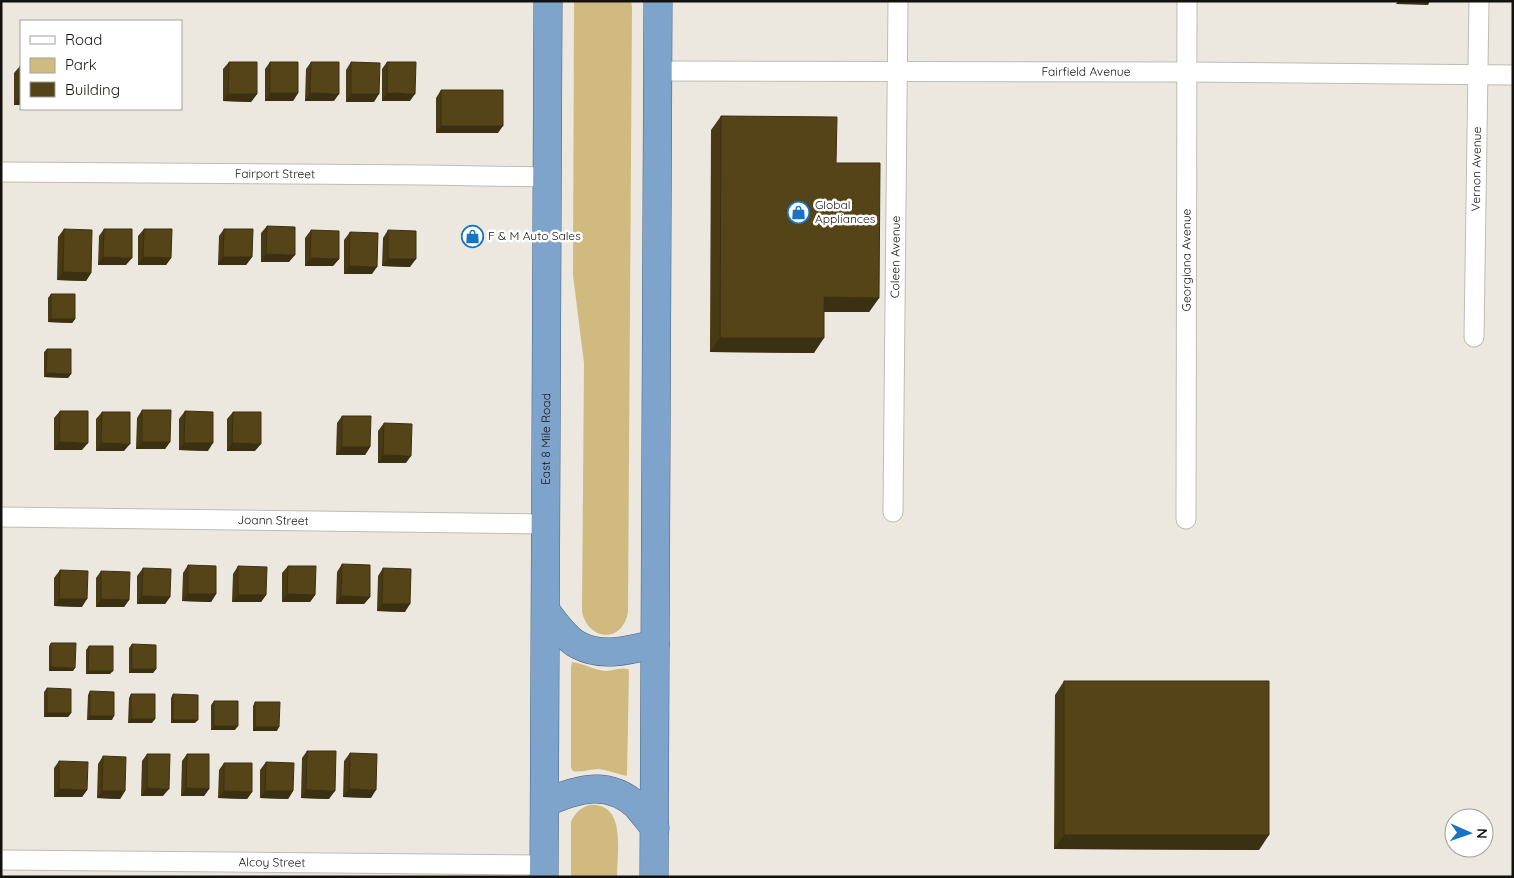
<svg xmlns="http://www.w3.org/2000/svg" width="1514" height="878" font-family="Quicksand,sans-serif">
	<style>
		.green { fill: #d1ba80 }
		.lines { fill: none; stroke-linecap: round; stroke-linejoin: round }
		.minor-casing { stroke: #bfbcb2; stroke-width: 21 }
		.trunk-casing { stroke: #436281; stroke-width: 29 }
		.minor { stroke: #fff; stroke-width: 19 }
		.trunk { stroke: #7ea4cc; stroke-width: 28 }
		.wall { fill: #483a15 }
		.shaded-wall { fill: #3b3011 }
		.building { fill: #544418; stroke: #3b3011 }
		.labels { text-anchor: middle; stroke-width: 5; stroke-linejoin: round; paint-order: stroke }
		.street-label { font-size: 12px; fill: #12110d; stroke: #fff }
		.poi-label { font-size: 12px; fill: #12110d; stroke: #fff; text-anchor: start }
	</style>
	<rect width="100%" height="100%" fill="#ece8df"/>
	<path class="green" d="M574,1H631L632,7L628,612C623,643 589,642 582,612L584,363L573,275Z
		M572,662C583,663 593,670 605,671C613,671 622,666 629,670L627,776C617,774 608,770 598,769C589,769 581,773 573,771L571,768V667Z
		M589,805C627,802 617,852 617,877H571V822C575,813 579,809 589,805Z"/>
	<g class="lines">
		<defs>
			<g id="minor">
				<path id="s1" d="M658,71L1187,72L1513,75"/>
				<path id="s2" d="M1,172L426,175L548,177"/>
				<path id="s3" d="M1474,337L1479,1"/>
				<path id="s4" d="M893,512L898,1"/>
				<path id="s5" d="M1,517L546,524"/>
				<path id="s6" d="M1186,519L1187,1"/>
				<path id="s7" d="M1,860L544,865"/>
			</g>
			<g id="trunk">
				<path d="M546,611C555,623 565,638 578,645C602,658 631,650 655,644"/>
				<path d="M545,803C577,789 608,779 637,806C643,813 649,821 655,828"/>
				<path id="s8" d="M544,877L548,1"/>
				<path d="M654,877L658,1"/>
			</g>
		</defs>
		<use href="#minor" class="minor-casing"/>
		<use href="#trunk" class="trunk-casing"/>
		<use href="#minor" class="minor"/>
		<use href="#trunk" class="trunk"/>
	</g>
	<path class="wall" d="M229,62L257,94L251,102L223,101V69Z
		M270,62L298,93L293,101H265V69Z
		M311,62L334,101H305L306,69Z
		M351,62L374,102H346V70Z
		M387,62L410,101H382V69Z
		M20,66H21V105H14V73Z
		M441,90L498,133H436V98Z
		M721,116L836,163L879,298L869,312H824L814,353L710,352L711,130Z
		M267,226L289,262H261V233Z
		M64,229L91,273L86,281L57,280L58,237Z
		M104,229L126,265H98L99,236Z
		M144,229L171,258L166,265H138V236Z
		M224,229L252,257L246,265H218L219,236Z
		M311,230L339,259L333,266H305V238Z
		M388,230L410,267L382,266L383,238Z
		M350,232L372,274H344V240Z
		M51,294L75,319L72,323L48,322V298Z
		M47,349L71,374L68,378L44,377V352Z
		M142,410L170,442L165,449H136L137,418Z
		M60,411L82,450H54V418Z
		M185,411L208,451L179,450V419Z
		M102,412L124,451H96V419Z
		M233,412L255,451H227V419Z
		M342,416L370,447L365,455H336L337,423Z
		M384,423L406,463H378V431Z
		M342,564L370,597L364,604H336L337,572Z
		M188,565L216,594L211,602L182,601L183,573Z
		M238,566L266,595L261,602H232L233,574Z
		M288,566L315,595L310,602H282V573Z
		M143,568L170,597L165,604H137V576Z
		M383,568L405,612L377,611L378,576Z
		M60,570L82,607L54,606V578Z
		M101,571L129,600L124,607H96V578Z
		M51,643L73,671H49V646Z
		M132,644L156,669L153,673H129V648Z
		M89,646L110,674H86V650Z
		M1064,681L1259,850L1054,849L1055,695Z
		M47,688L71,713L68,717H44V692Z
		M90,691L112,720H87L88,695Z
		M131,694L152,723H128L129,698Z
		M173,694L195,723H171V698Z
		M214,701L235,730H211V705Z
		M255,702L277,731H253V706Z
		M307,751L329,799L301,798L302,758Z
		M350,753L371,798L343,797L344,761Z
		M147,754L163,796H141L142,761Z
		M187,754L209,789L204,796H181L182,761Z
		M103,756L125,791L120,799L97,798L98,764Z
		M59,761L87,790L82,797H54V768Z
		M266,762L293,791L288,799L260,798V770Z
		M224,763L252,792L247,799L218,798L219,770Z"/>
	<path class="shaded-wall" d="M1398,1H1430L1428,5L1396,4Z
		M270,93H298L293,101H265Z
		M310,93L339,94L334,101H305Z
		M387,93L415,94L410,101H382Z
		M228,94H257L251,102L223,101Z
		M351,94H379L374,102H346Z
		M19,98H21V105H14Z
		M441,126H503L498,133H436Z
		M266,254L295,255L289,262H261Z
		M103,257L132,258L126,265H98Z
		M143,257L171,258L166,265H138Z
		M223,257H252L246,265H218Z
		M310,258L339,259L333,266H305Z
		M388,259H416L410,267L382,266Z
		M349,266L377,267L372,274H344Z
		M63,272L91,273L86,281L57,280Z
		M824,297L879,298L869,312H814Z
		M51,319H75L72,323L48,322Z
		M720,338H824L814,353L710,352Z
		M46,373L71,374L68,378L44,377Z
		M59,442L88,443L82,450H54Z
		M142,442H170L165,449H136Z
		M101,443L130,444L124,451H96Z
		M184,443H213L208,451L179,450Z
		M232,443L261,444L255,451H227Z
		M342,447H370L365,455H336Z
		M383,455L411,456L406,463H378Z
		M188,594H216L211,602L182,601Z
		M287,594L315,595L310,602H282Z
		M238,595H266L261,602H232Z
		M142,596L170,597L165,604H137Z
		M341,596L370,597L364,604H336Z
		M59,599H87L82,607L54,606Z
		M101,599L129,600L124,607H96Z
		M382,604H410L405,612L377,611Z
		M51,667L75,668L73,671H49Z
		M132,669H156L153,673H129Z
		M88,671H113L110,674H86Z
		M47,713H71L68,717H44Z
		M90,716H114L112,720H87Z
		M131,719H155L152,723H128Z
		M173,720H198L195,723H171Z
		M214,726H238L235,730H211Z
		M255,727H279L277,731H253Z
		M147,788L169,789L163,796H141Z
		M186,788L209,789L204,796H181Z
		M59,789L87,790L82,797H54Z
		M349,789L376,790L371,798L343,797Z
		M306,790L335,791L329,799L301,798Z
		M102,791H125L120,799L97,798Z
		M224,791L252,792L247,799L218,798Z
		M265,791H293L288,799L260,798Z
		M1064,835H1269L1259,850L1054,849Z"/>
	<path class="building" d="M229,62H257V94H228Z
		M270,62H298V93H270Z
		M311,62H339V94L310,93Z
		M351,62L380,63L379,94H351Z
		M387,62H416L415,94L387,93Z
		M20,66H21V98H19Z
		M441,90H503V126H441Z
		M721,116L837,117L836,163H880L879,298L824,297V338H720Z
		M267,226L295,227V255L266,254Z
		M64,229L92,230L91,273L63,272Z
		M104,229H132V258L103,257Z
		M144,229H172L171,258L143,257Z
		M224,229H253L252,257H223Z
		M311,230L339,231V259L310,258Z
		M388,230L416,231V259H388Z
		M350,232L378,233L377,267L349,266Z
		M51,294H75V319H51Z
		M47,349H71V374L46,373Z
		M142,410H171L170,442H142Z
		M60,411H88V443L59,442Z
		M185,411L213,412V443H184Z
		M102,412H130V444L101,443Z
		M233,412H261V444L232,443Z
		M342,416H371L370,447H342Z
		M384,423L412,424L411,456L383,455Z
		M342,564L370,565V597L341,596Z
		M188,565L216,566V594H188Z
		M238,566L267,567L266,595H238Z
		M288,566H316L315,595L287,594Z
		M143,568L171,569L170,597L142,596Z
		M383,568L411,569L410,604H382Z
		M60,570L88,571L87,599H59Z
		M101,571L130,572L129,600L101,599Z
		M51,643H76L75,668L51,667Z
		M132,644L156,645V669H132Z
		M89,646H113V671H88Z
		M1064,681H1269V835H1064Z
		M47,688L71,689V713H47Z
		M90,691L114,692V716H90Z
		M131,694H155V719H131Z
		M173,694L198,695V720H173Z
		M214,701H238V726H214Z
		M255,702H280L279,727H255Z
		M307,751H336L335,791L306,790Z
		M350,753L377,754L376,790L349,789Z
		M147,754H170L169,789L147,788Z
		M187,754H209V789L186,788Z
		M103,756L126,757L125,791H102Z
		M59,761L88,762L87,790L59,789Z
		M266,762L294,763L293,791H265Z
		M224,763H252V792L224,791Z"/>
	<defs>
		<symbol id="shop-ring" viewBox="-11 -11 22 22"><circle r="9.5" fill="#fff" stroke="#1874c1" stroke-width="1.5"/><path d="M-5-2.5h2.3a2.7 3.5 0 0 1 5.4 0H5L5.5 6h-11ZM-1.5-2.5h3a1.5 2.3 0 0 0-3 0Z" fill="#1874c1"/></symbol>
	</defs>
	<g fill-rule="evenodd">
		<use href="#shop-ring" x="786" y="200" width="25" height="25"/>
		<use href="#shop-ring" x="460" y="224" width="25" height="25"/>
	</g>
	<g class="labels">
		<g class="street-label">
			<text dy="4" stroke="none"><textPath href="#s1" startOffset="428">Fairfield Avenue</textPath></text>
			<text dy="4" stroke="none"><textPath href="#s3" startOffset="168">Vernon Avenue</textPath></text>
			<text dy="4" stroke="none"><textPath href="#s2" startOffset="274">Fairport Street</textPath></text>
			<text dy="4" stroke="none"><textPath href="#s4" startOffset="255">Coleen Avenue</textPath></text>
			<text dy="4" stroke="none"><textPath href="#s6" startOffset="259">Georgiana Avenue</textPath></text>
			<text dy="4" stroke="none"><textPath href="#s8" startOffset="438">East 8 Mile Road</textPath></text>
			<text dy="4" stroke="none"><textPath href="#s5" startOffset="272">Joann Street</textPath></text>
			<text dy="4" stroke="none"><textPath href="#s7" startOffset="271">Alcoy Street</textPath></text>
		</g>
		<g class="poi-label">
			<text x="815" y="209">Global<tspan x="815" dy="14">Appliances</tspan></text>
			<text x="488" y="240">F &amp; M Auto Sales</text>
		</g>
	</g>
	<rect width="1514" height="878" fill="none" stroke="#12110d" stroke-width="5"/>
	<rect x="20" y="20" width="162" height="90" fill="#ffffff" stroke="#a0a09e"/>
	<rect x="30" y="36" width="25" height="8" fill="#ffffff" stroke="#a0a09e"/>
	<text x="65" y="45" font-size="15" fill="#12110d">Road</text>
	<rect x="30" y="58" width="25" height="15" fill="#d1ba80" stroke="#a0a09e"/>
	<text x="65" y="70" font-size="15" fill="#12110d">Park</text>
	<rect x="30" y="82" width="25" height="15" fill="#544418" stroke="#a0a09e"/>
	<text x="65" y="95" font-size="15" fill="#12110d">Building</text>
	<g transform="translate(1469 833) rotate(92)"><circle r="24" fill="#ffffff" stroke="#a0a09e"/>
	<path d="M0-4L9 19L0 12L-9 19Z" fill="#1874c1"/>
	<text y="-8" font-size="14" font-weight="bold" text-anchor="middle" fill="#12110d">N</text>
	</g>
</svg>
